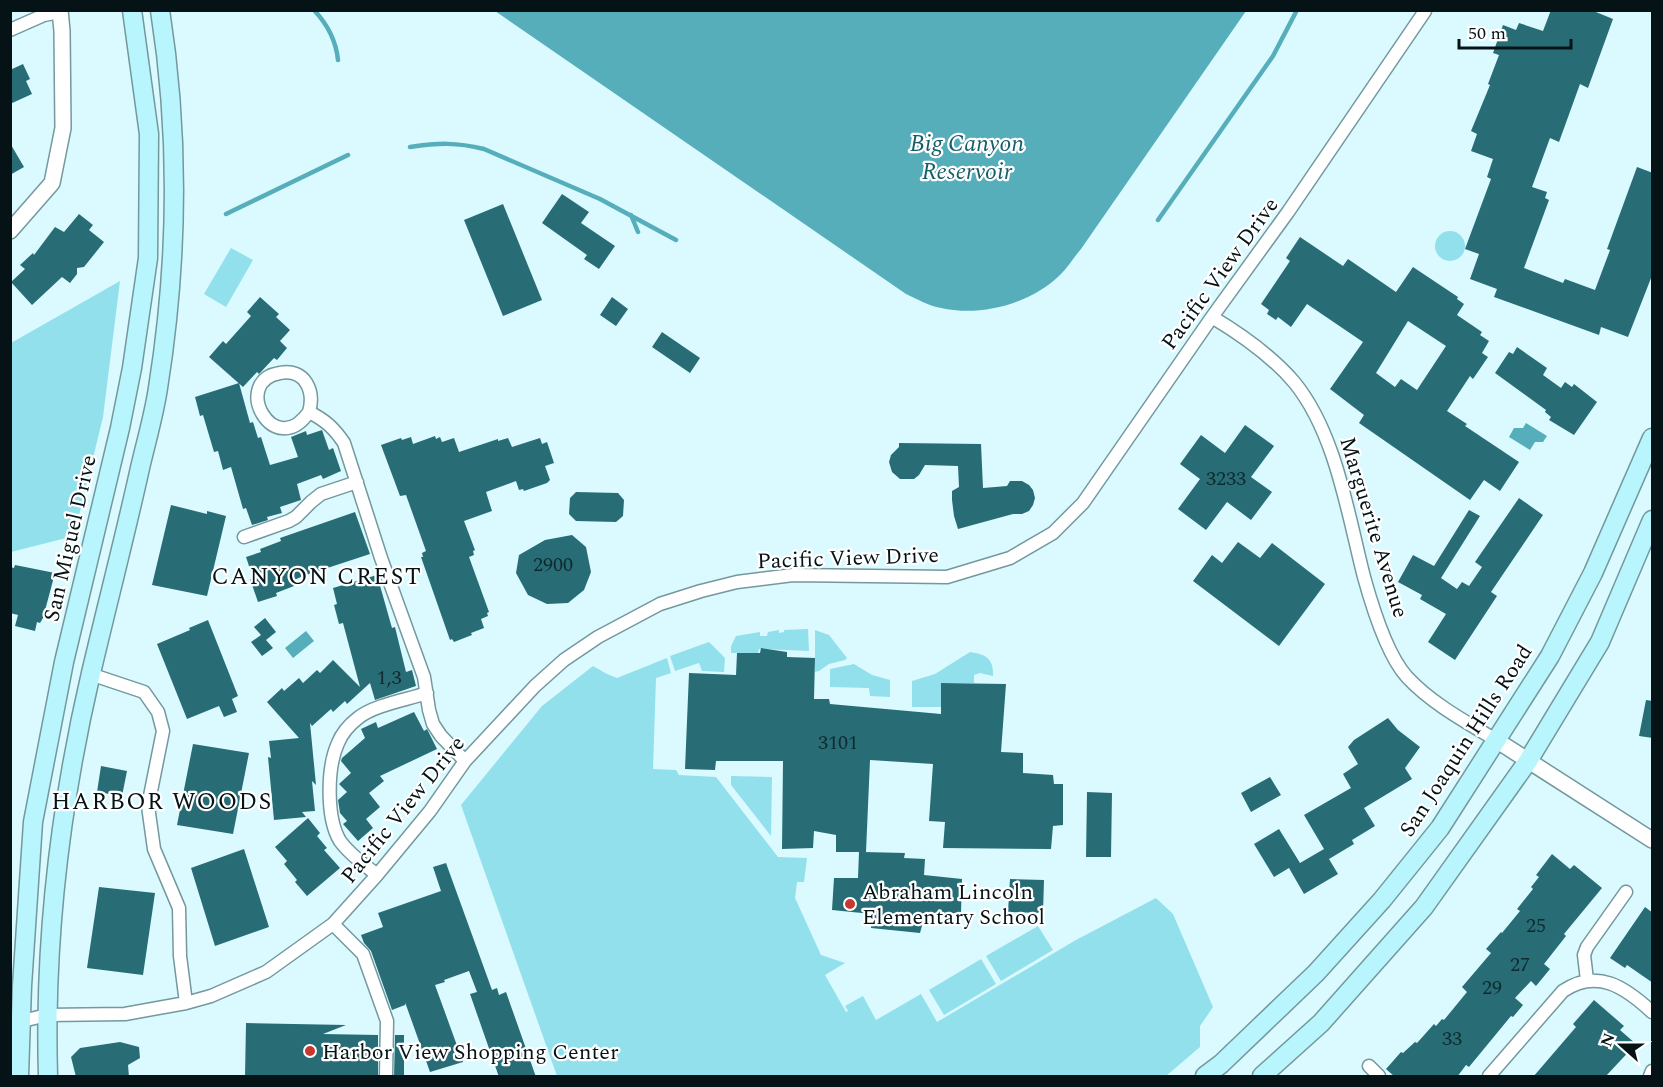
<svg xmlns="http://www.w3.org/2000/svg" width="1663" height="1087" font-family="Spectral,serif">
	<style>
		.green { fill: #92e0eb }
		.water { fill: #56aebb }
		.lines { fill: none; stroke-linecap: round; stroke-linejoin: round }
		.stream { stroke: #56aebb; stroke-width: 4.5 }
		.building { fill: #286d76; fill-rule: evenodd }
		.minor-casing { stroke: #73989d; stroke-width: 15 }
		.tertiary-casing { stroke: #73989d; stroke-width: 18 }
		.secondary-casing { stroke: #73989d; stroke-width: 21 }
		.minor { stroke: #fff; stroke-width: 12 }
		.tertiary { stroke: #fff; stroke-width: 15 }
		.secondary { stroke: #b8f5fc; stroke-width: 18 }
		.poi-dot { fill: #c73930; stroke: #fff; stroke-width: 2 }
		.labels { text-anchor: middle; stroke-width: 4.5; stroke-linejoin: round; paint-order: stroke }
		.number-label { font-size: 20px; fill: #0e2a2e }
		.street-label { font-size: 22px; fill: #051316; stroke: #fff }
		.poi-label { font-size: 22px; fill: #051316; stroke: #fff; text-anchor: start }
		.water-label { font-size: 24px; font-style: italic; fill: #155f69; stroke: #fff }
		.neighbourhood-label { font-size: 24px; letter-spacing: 1.5px; fill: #051316; stroke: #fff }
	</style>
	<rect width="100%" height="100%" fill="#dafaff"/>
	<path class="green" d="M1435 246a15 15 0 1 1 30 0a15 15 0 1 1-30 0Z
		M231,248L253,260L226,307L204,294Z
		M120,281L103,417L74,536L11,552V343Z
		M808,629L809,651L759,649L758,653H731V646L736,636L760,632V636H767L768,632L779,630V633L784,632V630Z
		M815,630L829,635L847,658L845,660L829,664L819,671L815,672Z
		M709,642L725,658L724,672L702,671L699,663L675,671L670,656Z
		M970,652C987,654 994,660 993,676L980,673L974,675V683H942L941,707H912V681L935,674Z
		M667,658L671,673L656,678L653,769L676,770L679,775L716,777L778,857L807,858L804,882H797L795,898L821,955L845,963L825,975L846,1012L848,1011L845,1006L863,996L876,1020L921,994L937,1022L1076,940L1156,898L1173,914L1213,1007L1200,1026V1047L1166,1076H557L461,805L542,706L593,666L607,674L617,678Z
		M854,664L872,675L890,680V697L870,696L869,688L830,687V669Z
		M731,776L772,777L771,836L731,785Z
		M1038,926L1053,950L1001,981L986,956Z
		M981,959L996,984L944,1015L929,990Z"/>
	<path class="water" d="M495,11H1246L1081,249C1074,257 1068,267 1061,274C1031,304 981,317 941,308C929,306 917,299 906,294Z
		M1526,423L1547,436L1543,442H1535L1530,450L1509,437L1514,428H1523Z
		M306,631L314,641L293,658L285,648Z"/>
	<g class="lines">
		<path class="stream" d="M314,10C328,25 336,40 338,60
			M410,147C438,143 456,142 484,149L600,199L676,240
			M226,214L348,155
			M631,215L638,232
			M1158,220L1273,56L1297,10"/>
	</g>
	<path class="building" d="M1551,10H1591L1613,19L1588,88L1580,84L1559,142L1550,138L1532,187L1547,192L1545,198L1549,200L1524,268L1563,283L1565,279L1595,290L1610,250L1607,249L1637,167L1653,173V273L1628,337L1601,327L1599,335L1494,297L1497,289L1470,279L1479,254L1465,249L1491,179L1487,177L1493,159L1471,151L1477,134L1471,131L1490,85L1488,84L1499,55L1493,53L1503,25L1516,30L1519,23L1543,31Z
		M23,64L30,79L26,81L32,94L10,104V70Z
		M10,143L24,167L10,175Z
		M562,194L589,212L581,223L615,246L599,269L584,259L587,255L542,223Z
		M503,204L542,300L503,316L464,220Z
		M79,214L93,225L89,230L104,242L84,267L77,268V274L70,283L62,277L32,305L11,282L25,269L20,265L33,253L34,255L55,227L64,232Z
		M1300,237L1343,266L1348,259L1396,292L1413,267L1458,297L1457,299L1464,304L1457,315L1482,332L1480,335L1489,341L1482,353L1488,357L1473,379L1470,376L1447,411L1467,424L1465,426L1519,462L1500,491L1484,480L1470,500L1359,423L1364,415L1330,389L1363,342L1307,304L1291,327L1278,317L1276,320L1267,314L1269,310L1261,304L1290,261L1286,258ZM1408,321L1446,346L1417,390L1401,379L1395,387L1376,373Z
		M260,297L279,314L276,317L290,330L280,341L287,348L277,360L274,358L259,374L257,372L243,387L209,357L223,341L226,344L251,316L247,312Z
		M612,297L628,309L616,326L600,315Z
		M662,332L700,358L690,373L652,347Z
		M1517,347L1547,368L1543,375L1561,388L1565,382L1572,387L1574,384L1597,402L1574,435L1549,420L1551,417L1545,412L1546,410L1495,373L1509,352L1513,354Z
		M239,383L250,423L253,422L258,438L261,437L270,465L298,457L291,437L306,431L307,435L322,430L329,450L333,448L341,471L323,479L321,475L297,484L301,500L280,507L282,513L267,517L268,520L252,525L246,508L243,509L231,467L223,470L218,451L214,452L203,415L200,416L195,397Z
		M1245,425L1274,446L1251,477L1272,492L1251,520L1227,502L1206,530L1178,509L1200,479L1180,464L1201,435L1225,453Z
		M435,436L436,439L440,437L442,442L454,438L459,452L498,439V441L508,438L512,447L540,438L542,444L547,442L554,463L545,466L550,480L547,483L524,491L523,489L519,490L516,481L486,492L492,511L464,521L475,550L473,551L474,555L469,557L489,612L487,613L488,616L481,619L484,628L471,633L472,635L454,642L452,639L450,640L421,557H423L422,553L426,551L406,495L400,496L381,445L401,438L402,440L411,437L413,444Z
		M899,443L981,444L983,488L1007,486L1010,481H1022L1029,485L1033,490L1035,498L1033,505L1029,511L1022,514H1013L958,529L954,516L952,500V491L959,487L958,466L925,465L919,475L914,479H900L892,472L889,462L891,455L899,447Z
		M576,492L618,493L624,500L623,516L616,522L576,521L569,514L570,498Z
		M1519,498L1543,515L1491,592L1497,596L1455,660L1428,642L1446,614L1420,599L1422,595L1398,582L1413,555L1434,566L1469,510L1480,516L1441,578L1457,589L1462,582L1469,586L1482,567L1475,562Z
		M171,505L207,514V511L226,516L207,596L152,585Z
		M355,512L370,554L303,576L292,581L294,586L276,593L277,596L258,602L250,579L253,578L246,557L261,552L260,549L281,541L280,538Z
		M572,535L586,547L591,572L584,590L568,603L547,604L528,595L516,573L519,555L545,540Z
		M1238,542L1260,558L1272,543L1325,584L1279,646L1193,581L1212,555L1222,563Z
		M15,565L55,573L43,618L40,623L37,622L35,631L15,626L18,615L10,613V567L14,568Z
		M377,575L392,628L395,627L406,672L412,670L416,686L375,700L370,683L347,704L345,701L333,712L331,709L312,726L310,723L316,785L312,781L315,811L302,812L306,817L274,820L268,757L271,758L269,741L299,738L267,702L282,688L284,691L299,678L303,683L317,670L320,673L333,660L360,687L343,623L339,624L334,605L337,604L333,588Z
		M265,618L276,632L266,640L273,648L262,656L251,642L261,635L254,627Z
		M208,620L238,696L232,699L237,712L224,717L219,706L187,719L157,644L190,630L189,628Z
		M761,648L787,652V657L815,658L814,699H829L830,704L941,714V683L1006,684L1001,752L1023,753V773L1053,775L1054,784H1063V825L1053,826L1051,849L943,848L945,822L929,821L933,764L870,760L866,852H864L905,853L904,858L925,859L924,875L962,879L961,913L930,914L929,922H923L920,933L871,928L872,914L832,910L834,878H858L859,852H836V835L814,831L813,848L782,849L783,761H716L715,770L685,769L689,673L736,675L737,653H760Z
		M1646,700L1653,701V738L1639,736Z
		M414,712L424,731L427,729L437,749L380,776L384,781L369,793L380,807L366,819L373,828L358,841L343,824L347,821L340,813L338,800L347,792L339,784L351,773L341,761L342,758L365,738L361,729L376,722L378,728Z
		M1388,718L1398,730L1420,747L1405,768L1412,779L1364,808L1375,826L1352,840L1354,844L1329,859L1338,874L1304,894L1289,868L1274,877L1254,844L1279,829L1300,863L1324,849L1304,815L1351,788L1343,774L1358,764L1348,747L1354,740Z
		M193,744L249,753L233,834L177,825Z
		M101,766L127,771L122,796L97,792Z
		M1270,777L1281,795L1251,812L1241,793Z
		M1087,792L1112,793L1111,857H1086Z
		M308,818L320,833L317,836L327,848L324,850L340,868L307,896L295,882L297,880L284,864L287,861L275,847Z
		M244,849L269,927L215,946L191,868Z
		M1552,854L1570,869L1574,865L1602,888L1564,934L1566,936L1544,964L1550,969L1536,986L1531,981L1515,998L1523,1005L1513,1017L1511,1016L1469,1067L1466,1065L1457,1077H1395L1386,1069L1401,1052L1403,1053L1415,1042L1417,1043L1434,1024L1436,1026L1442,1019L1444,1020L1467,992L1462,987L1491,953L1486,949L1501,932L1502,933L1520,911L1517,909L1533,889L1531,887L1539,877L1536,875Z
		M446,863L492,990L497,988L499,995L506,992L536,1077H499L470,994L477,992L469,971L444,980L445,982L435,985L463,1062L430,1072L406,1005L405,1003V1005L392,1010L371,951L364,943L361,935L383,927L378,913L441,891L433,867Z
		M1010,879L1044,880L1043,913L1008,912Z
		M99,887L155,893L143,975L87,968Z
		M1645,907L1653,913V983L1627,965L1625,968L1610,958Z
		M1594,1000L1624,1026L1620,1030L1636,1044L1605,1077H1533L1576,1027L1573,1024Z
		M246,1023L346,1025L323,1034L378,1035V1077H245Z
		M395,1035H404V1077H394Z
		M120,1042L139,1047L140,1058L128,1065L129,1077H76L71,1057L80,1048Z"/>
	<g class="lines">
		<defs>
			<path id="minor" d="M10,30L44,15L60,12
				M1212,317C1242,335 1271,355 1294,382C1336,433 1348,515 1364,577C1372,606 1387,655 1407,677C1431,703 1466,722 1496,740
				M309,412C274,462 230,381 280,373C305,368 315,391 309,412C325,420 334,428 344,443L381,558L424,677L429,710L433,724L441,736L465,761
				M244,537L289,521L296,517L311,502L321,494L357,482
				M90,674L144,692L158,712L163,731L148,806L154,849L179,908L180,956L186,1003
				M377,875C365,865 350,855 340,841C326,818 327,767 338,743C342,733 349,725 358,718C374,705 406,700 427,693
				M333,924L363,954L387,1021L386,1076
				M1587,980L1584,955L1587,947L1626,892
				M10,1024L47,1015L125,1014L186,1003L211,996L266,972L333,924L377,875L430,811L465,761L535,686L564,660L598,637L660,604L701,591L737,582L793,575L947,577L1010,558L1053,533L1083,503L1212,317L1288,212L1425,11
				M1369,1066L1379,1076
				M1489,1076L1563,991C1597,968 1625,987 1652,1012
				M1650,1076L1652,1071"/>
			<path id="tertiary" d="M10,231L52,183L63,128L62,31L60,10
				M1496,740L1652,840"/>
			<path id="secondary" d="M19,1076L22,986L33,822L64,662L120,428L132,368L148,258L149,134L132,10
				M48,1076C44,941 60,806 91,673C107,605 125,536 140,468C146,442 154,415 158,388C178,262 180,137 160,10
				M1205,1076L1221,1064L1316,973L1382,900L1440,828L1550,656L1593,573L1652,438
				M1262,1076L1321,1023L1424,907L1528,761L1600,642L1652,520"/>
		</defs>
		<use href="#minor" class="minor-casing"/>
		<use href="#tertiary" class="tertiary-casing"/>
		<use href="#secondary" class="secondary-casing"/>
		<use href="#minor" class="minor"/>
		<use href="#tertiary" class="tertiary"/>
		<use href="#secondary" class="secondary"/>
	</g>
	<g class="poi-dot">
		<circle cx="850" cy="904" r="6"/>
		<circle cx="310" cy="1051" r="6"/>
	</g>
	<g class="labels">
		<g class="number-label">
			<text x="1226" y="485">3233</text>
			<text x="553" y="571">2900</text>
			<text x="389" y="684">1,3</text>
			<text x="838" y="749">3101</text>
			<text x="1536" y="932">25</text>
			<text x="1520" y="971">27</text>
			<text x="1492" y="994">29</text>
			<text x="1452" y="1045">33</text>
		</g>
		<g class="street-label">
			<text transform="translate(1219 273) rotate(-54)" y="8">Pacific View Drive</text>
			<text transform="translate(1375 527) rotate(73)" y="8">Marguerite Avenue</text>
			<text transform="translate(69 538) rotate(-77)" y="8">San Miguel Drive</text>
			<text transform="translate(848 557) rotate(-2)" y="8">Pacific View Drive</text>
			<text transform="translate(1465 740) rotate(-57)" y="8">San Joaquin Hills Road</text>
			<text transform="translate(402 809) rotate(-51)" y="8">Pacific View Drive</text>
		</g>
		<g class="poi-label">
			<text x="862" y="899">Abraham Lincoln<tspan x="862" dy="25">Elementary School</tspan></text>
			<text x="322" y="1059">Harbor View Shopping Center</text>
		</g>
		<g class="water-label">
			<text x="967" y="151">Big Canyon<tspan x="967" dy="28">Reservoir</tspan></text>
		</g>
		<g class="neighbourhood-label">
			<text x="317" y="584">CANYON CREST</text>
			<text x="162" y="809">HARBOR WOODS</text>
		</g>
	</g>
	<rect width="1663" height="1087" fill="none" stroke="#051316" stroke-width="24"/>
	<g transform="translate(1621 1045) rotate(291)" stroke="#ffffff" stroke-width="4.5" paint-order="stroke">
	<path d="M0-4.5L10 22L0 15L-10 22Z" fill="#051316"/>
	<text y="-9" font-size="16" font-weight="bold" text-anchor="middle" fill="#051316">N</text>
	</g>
	<path d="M1459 39v9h112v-9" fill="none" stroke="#051316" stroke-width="3"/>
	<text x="1468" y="39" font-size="18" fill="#051316" stroke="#ffffff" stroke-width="4.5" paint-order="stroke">50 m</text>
</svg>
